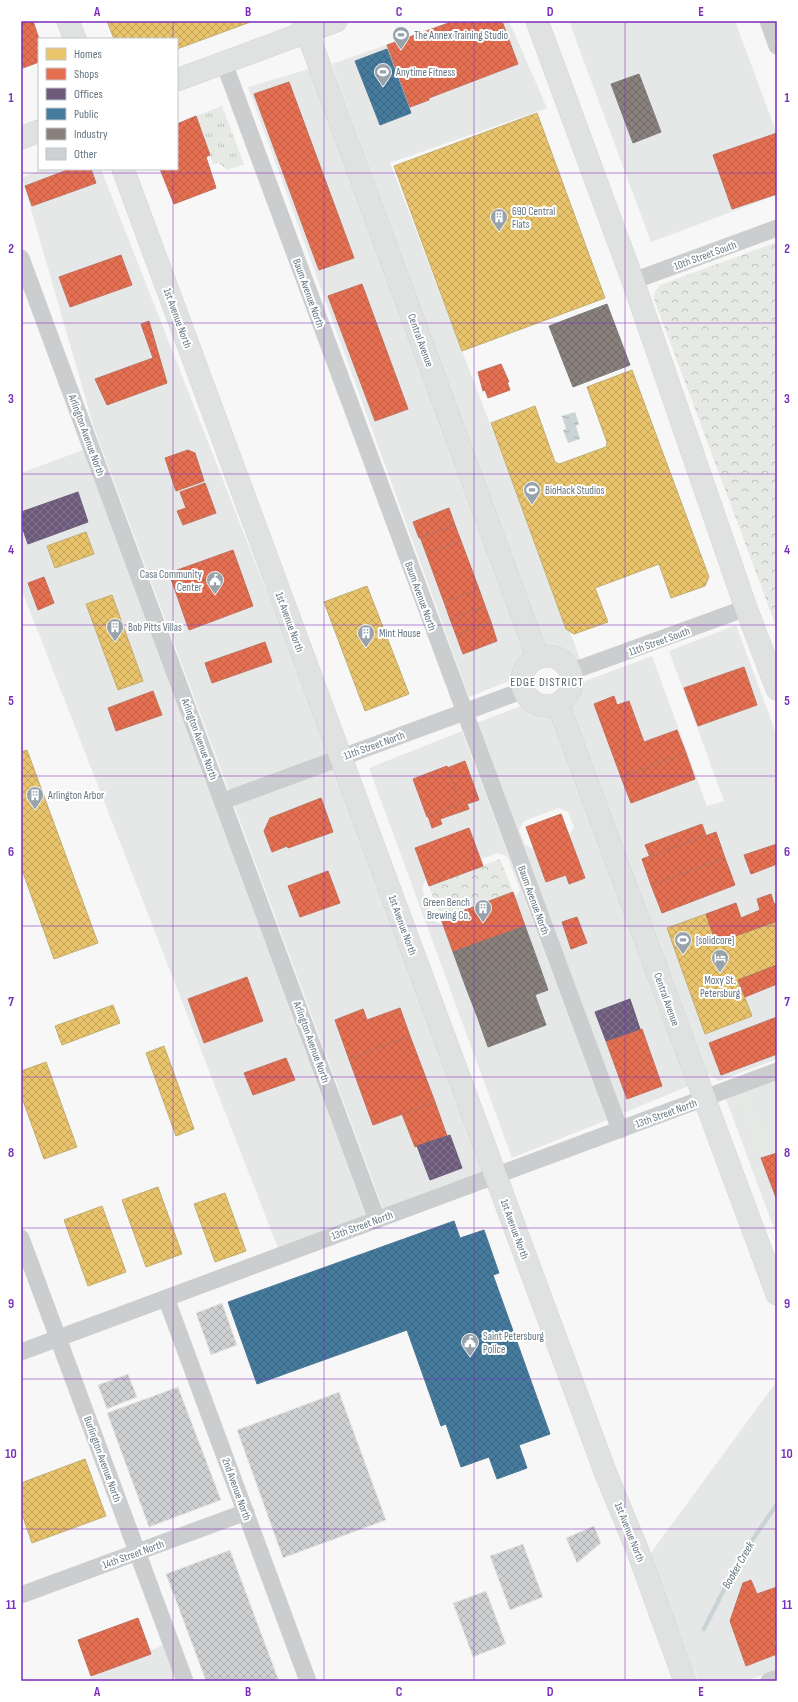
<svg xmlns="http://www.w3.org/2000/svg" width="798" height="1702" font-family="'Sofia Sans Condensed',sans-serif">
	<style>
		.built { fill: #e6e7e7; fill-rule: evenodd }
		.grass { fill: url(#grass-tufts) }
		.park { fill: url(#park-crowns) }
		.garden { fill: #e6e9e4 }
		.water { fill: url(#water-ripples) }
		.homes { fill: url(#homes-cross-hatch); stroke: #c1ac71 }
		.shops { fill: url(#shops-cross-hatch); stroke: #bf715f }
		.offices { fill: url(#offices-cross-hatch); stroke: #6a617c }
		.public { fill: url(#public-cross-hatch); stroke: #4e7995 }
		.industry { fill: url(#industry-cross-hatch); stroke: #7e7d7e }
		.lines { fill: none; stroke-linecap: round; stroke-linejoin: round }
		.stream { stroke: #cad4d6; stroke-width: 4.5 }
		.building { fill: url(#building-cross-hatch); stroke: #e6e6e6 }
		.secondary-casing { stroke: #d3d4d5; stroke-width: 23 }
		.primary-casing { stroke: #d3d4d5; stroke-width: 23 }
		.street { stroke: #cccdce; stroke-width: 17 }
		.secondary { stroke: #e0e1e1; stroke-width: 22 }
		.primary { stroke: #e0e1e1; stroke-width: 22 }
		.grid { fill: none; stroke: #7b2cbf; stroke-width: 1; stroke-opacity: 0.55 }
		.labels { text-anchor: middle; stroke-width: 4; stroke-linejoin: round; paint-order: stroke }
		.poi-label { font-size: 11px; fill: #637581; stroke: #fff; text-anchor: start }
		.street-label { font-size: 11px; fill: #637581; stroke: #fff }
		.neighbourhood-label { font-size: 12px; letter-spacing: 1px; fill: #55636c; stroke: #fff }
		.water-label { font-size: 12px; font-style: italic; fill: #5e757c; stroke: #fff }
		.neatline { fill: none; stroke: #7b2cbf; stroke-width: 1.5 }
		.grid-label { font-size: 13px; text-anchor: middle; font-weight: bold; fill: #7b2cbf }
	</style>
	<defs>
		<pattern id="grass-tufts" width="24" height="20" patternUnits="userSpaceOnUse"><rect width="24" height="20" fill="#e6e9e4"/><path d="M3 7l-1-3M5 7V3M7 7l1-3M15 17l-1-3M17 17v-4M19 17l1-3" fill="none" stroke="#bec1be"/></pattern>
		<pattern id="park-crowns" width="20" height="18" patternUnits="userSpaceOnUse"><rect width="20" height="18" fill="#e6e9e4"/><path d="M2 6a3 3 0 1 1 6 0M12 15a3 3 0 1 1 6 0" fill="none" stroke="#bec1be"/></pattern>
		<pattern id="water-ripples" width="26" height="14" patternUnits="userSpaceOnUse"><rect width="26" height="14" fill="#cad4d6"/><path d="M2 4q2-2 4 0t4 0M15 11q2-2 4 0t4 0" fill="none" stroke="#a8b1b3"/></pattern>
		<pattern id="homes-cross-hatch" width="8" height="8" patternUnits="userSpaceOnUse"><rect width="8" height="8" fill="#e9c46a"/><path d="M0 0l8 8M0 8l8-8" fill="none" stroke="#c0a45d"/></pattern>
		<pattern id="shops-cross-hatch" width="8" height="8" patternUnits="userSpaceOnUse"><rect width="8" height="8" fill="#e76f51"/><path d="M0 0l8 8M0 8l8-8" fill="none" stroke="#bf6049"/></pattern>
		<pattern id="offices-cross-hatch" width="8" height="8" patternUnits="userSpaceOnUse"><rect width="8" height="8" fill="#6d597a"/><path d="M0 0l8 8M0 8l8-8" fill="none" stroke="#81728d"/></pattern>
		<pattern id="public-cross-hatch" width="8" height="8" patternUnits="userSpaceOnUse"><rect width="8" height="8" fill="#457b9d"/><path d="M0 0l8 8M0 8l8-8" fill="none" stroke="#3b6580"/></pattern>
		<pattern id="industry-cross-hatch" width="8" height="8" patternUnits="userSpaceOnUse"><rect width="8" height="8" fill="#8a817c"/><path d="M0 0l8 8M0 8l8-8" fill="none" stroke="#6f6a67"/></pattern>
		<pattern id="building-cross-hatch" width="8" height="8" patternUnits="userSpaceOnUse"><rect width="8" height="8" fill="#ced0d1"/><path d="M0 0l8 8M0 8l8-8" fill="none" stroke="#abadaf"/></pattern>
	</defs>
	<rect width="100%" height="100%" fill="#f7f7f7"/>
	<path class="built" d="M454,21H509L547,108L390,163L581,661L576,663L566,653L556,649H544L332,64Z
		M569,21H735L777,134V195L651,242Z
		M309,69L528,656L519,666L514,679L469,697L248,87Z
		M42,169H101L330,753L229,791L94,428L22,178Z
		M83,450L366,1216L278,1248L21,588V473Z
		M736,625L777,736V1059L719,1081L706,1073L570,706L579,695L585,681L652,656L707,806L724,801L669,651Z
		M524,705L536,712L552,716L689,1086L623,1113L476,723ZM559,808L568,812L574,827L569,836L534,849L525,845L519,830L524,821Z
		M462,731L607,1120L512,1158L369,768ZM498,853L507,856L520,890L515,898L443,925L434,921L422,888L426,879Z
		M335,768L485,1172L383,1209L234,805Z
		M777,1080V1237L726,1099Z
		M777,1381V1670L746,1681H698L650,1554Z
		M163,1645L176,1681H84Z"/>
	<path class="grass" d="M222,106L244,164L227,170L219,163L213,164L196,116Z"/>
	<path class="park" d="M777,242V629L654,299L655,292L660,285Z
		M500,859L513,892L441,919L429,886Z"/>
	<path class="garden" d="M696,1027L709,1062L703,1064L692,1037Z
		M749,1096L770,1155L761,1158L740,1100Z"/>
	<path class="water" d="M575,412L579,424L576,426L580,439L568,443L563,430L566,429L562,416Z"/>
	<path class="homes" d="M107,21H253L177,49V39H114Z
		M537,113L605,298L462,351L394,166Z
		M632,370L709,577L705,586L671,598L659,564L595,588L608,622L574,634L566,629L491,423L535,406L555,462L559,464L606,447L607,442L587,387Z
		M86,532L94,554L55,568L47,546Z
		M367,586L409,694L365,711L324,602Z
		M112,595L143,681L118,690L86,604Z
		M27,750L98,943L54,959L21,867V752Z
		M706,914L716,943L777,921V965L738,980L752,1016L705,1034L667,928Z
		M113,1005L120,1023L62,1045L55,1026Z
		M164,1046L194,1129L176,1136L146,1053Z
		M46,1062L77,1147L44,1159L21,1095V1071Z
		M158,1187L182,1254L146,1267L122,1200Z
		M225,1193L246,1251L215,1262L194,1204Z
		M102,1206L126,1272L88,1286L64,1220Z
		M85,1459L106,1516L32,1543L21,1511V1483Z"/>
	<path class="shops" d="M21,21H33L39,39V62L23,68L21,63Z
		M454,21H502L518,64L429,98V100L410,107L387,45Z
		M289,82L354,258L319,270L254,94Z
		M196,116L210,155L206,157L216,188L174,204L160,169H177V124Z
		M777,133V194L732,209L713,155Z
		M70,169H91L96,183L32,206L25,186Z
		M121,255L132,285L70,307L59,277Z
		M362,284L408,409L375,421L328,296Z
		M149,321L167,383L107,405L95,379L153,358L141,324Z
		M501,364L509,382H507L510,390L488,398L485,390L483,391L478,372Z
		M188,450L195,453L204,481L176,491L165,458Z
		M205,483L216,513L183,525L177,511L186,508L180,492Z
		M449,508L455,525L419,538L413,522Z
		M455,525L461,541L426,553L420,537Z
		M461,541L479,589L444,602L426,553Z
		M233,550L253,606L189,630L169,573Z
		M44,577L54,603L38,610L28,583Z
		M479,589L485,606L450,619L444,602Z
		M485,606L491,622L456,635L450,619Z
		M491,622L497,641L463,654L456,635Z
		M265,642L272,662L212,683L205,663Z
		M744,667L757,705L698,726L684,688Z
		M153,691L162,715L116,731L108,708Z
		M614,696L617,705L629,701L644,742L677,730L686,753L621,777L594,704Z
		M686,753L695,779L631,803L621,777Z
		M465,761L479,800L467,804L469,809L440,819L442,824L432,828L428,816L461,804L447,768Z
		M447,766L461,804L427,817L413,779Z
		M321,798L333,832L288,848L287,846L272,852L264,831L270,818Z
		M561,814L585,878L569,884L566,875L546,882L526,827Z
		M702,824L706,835L650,857L645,845Z
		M469,828L483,866L429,886L415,848Z
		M716,832L725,858L651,885L642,859Z
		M777,844V864L751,874L744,855Z
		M725,858L735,885L662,913L651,885Z
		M328,871L340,903L300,917L288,886Z
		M513,892L525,926L453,952L441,919Z
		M771,894L774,904L777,903V921L716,943L706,914L736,903L741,918L760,910L757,899Z
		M577,917L587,943L571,949L562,922Z
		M777,965V984L745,997L738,980Z
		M247,977L263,1021L204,1043L188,999Z
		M400,1008L410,1036L349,1059L335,1020L363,1009L367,1020Z
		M777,1017V1054L721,1075L709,1043Z
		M642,1029L662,1086L627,1099L606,1041Z
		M410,1036L435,1102L373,1125L349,1059Z
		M286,1058L295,1080L253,1095L244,1073Z
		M435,1102L447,1136L415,1147L402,1114Z
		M777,1153V1200L761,1158Z
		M751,1580L757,1594L777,1587V1640L774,1641L777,1654L746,1666L730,1621L743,1583Z
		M138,1618L151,1654L91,1676L78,1640Z"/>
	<path class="offices" d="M78,492L88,522L28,544L21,524V512Z
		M630,999L640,1029L606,1041L595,1012Z
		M450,1135L462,1168L430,1180L417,1146Z"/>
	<path class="public" d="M387,49L411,113L380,125L355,61Z
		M454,1221L460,1238L484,1230L499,1273L493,1275L550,1434L519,1445L527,1468L497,1479L489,1457L461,1467L446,1424L441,1426L407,1330L257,1384L228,1302Z"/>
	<path class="industry" d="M639,74L661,132L633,143L611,84Z
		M607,304L630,365L573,387L549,326Z
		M525,926L537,959L465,985L453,952Z
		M537,959L548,990L477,1016L465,985Z
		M535,995L546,1025L488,1047L477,1016Z"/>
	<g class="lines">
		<path class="stream" d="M704,1629L740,1558L777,1504"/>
	</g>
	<path class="building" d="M222,1303L237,1345L211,1355L196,1313Z
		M128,1374L137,1397L107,1409L98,1385Z
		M178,1387L221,1500L149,1527L107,1413Z
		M339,1392L386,1520L283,1558L237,1430Z
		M594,1526L601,1543L577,1563L566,1538Z
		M523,1544L543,1597L510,1610L490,1556Z
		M230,1550L279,1681H206L166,1574Z
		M486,1591L506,1644L473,1657L453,1603Z"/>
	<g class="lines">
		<defs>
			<path id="secondary" d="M303,21L538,658
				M177,80L336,21
				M21,138L39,131
				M522 681a25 25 0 1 1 50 0a25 25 0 1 1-50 0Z
				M558,704L777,1294"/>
			<path id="primary" d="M68,21L75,39
				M537,21L633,281L746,608L777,689
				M123,169L606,1474L637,1549L685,1681"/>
		</defs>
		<use href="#secondary" class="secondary-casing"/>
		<use href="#primary" class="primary-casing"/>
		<path class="street" d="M768,21L777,46
			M224,63L620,1130
			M21,258L377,1220
			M633,281L777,228
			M570,672L746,608
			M223,801L524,690
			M21,1238L185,1681
			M166,1298L308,1681
			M21,1352L777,1071
			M21,1595L246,1512
			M769,1681L777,1678"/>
		<use href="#secondary" class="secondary"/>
		<use href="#primary" class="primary"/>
	</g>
	<path class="grid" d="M173,21V39M324,21V1681M474,21V1681M625,21V1681M173,169V1681M21,173H777M21,323H777M21,474H777M21,625H777M21,776H777M21,926H777M21,1077H777M21,1228H777M21,1379H777M21,1529H777"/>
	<defs>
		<symbol id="stadium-pin" viewBox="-11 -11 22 30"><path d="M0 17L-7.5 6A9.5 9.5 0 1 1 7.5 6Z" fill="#97a2aa" stroke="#fff"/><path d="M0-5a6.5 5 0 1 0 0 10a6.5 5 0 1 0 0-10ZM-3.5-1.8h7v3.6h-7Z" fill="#fff"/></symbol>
		<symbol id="building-pin" viewBox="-11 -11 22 30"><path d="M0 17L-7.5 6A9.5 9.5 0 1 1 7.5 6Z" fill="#97a2aa" stroke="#fff"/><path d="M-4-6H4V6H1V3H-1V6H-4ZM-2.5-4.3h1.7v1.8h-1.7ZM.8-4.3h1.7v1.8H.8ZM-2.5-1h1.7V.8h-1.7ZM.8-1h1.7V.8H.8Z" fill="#fff"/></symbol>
		<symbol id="civic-pin" viewBox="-11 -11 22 30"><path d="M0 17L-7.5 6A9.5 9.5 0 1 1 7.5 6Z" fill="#97a2aa" stroke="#fff"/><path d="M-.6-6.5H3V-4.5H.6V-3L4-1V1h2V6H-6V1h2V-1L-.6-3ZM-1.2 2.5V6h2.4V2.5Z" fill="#fff"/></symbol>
		<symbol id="hotel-pin" viewBox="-11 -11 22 30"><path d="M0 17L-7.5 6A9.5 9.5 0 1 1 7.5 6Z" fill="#97a2aa" stroke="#fff"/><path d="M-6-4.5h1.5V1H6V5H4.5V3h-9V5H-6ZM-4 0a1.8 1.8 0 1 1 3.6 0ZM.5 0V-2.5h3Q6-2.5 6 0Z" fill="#fff"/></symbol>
	</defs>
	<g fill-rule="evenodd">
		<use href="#stadium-pin" x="391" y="25" width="20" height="27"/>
		<use href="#stadium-pin" x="373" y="62" width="20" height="27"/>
		<use href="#building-pin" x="489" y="207" width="20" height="27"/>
		<use href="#stadium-pin" x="522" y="480" width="20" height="27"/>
		<use href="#civic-pin" x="205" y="570" width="20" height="27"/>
		<use href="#building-pin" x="105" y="617" width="20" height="27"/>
		<use href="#building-pin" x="356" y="623" width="20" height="27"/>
		<use href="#building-pin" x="25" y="785" width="20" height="27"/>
		<use href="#building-pin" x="473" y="898" width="20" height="27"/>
		<use href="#stadium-pin" x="673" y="930" width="20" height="27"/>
		<use href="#hotel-pin" x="710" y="948" width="20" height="27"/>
		<use href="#civic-pin" x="460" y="1332" width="20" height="27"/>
	</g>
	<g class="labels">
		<g class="poi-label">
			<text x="414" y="39">The Annex Training Studio</text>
			<text x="396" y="76">Anytime Fitness</text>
			<text x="512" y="215">690 Central<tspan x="512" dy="13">Flats</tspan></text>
			<text x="545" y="494">BioHack Studios</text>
			<text x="202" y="578" text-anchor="end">Casa Community<tspan x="202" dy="13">Center</tspan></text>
			<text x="128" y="631">Bob Pitts Villas</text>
			<text x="379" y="637">Mint House</text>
			<text x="48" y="799">Arlington Arbor</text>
			<text x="470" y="906" text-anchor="end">Green Bench<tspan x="470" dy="13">Brewing Co.</tspan></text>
			<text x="696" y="944">[solidcore]</text>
			<text x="720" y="984" text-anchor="middle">Moxy St.<tspan x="720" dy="13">Petersburg</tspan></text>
			<text x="483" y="1340">Saint Petersburg<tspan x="483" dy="13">Police</tspan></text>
		</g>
		<g class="street-label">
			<text transform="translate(705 255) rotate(-20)" y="4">10th Street South</text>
			<text transform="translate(309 293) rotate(70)" y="4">Baum Avenue North</text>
			<text transform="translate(178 318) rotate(70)" y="4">1st Avenue North</text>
			<text transform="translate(421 340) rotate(70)" y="4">Central Avenue</text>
			<text transform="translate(87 435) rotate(70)" y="4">Arlington Avenue North</text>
			<text transform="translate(421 596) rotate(70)" y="4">Baum Avenue North</text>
			<text transform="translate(290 622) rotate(70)" y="4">1st Avenue North</text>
			<text transform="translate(659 641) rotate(-20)" y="4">11th Street South</text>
			<text transform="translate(200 739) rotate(70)" y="4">Arlington Avenue North</text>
			<text transform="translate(374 745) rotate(-20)" y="4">11th Street North</text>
			<text transform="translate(534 900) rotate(70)" y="4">Baum Avenue North</text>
			<text transform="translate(403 925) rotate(70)" y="4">1st Avenue North</text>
			<text transform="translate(667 999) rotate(70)" y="4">Central Avenue</text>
			<text transform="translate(312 1042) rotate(70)" y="4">Arlington Avenue North</text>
			<text transform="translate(666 1113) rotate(-20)" y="4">13th Street North</text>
			<text transform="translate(362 1225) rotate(-20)" y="4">13th Street North</text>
			<text transform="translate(515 1229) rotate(70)" y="4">1st Avenue North</text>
			<text transform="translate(103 1459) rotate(70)" y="4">Burlington Avenue North</text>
			<text transform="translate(237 1489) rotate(70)" y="4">2nd Avenue North</text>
			<text transform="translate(630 1532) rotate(68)" y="4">1st Avenue North</text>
			<text transform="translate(133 1554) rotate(-20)" y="4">14th Street North</text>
		</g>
		<g class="neighbourhood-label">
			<text x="547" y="686">EDGE DISTRICT</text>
		</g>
		<g class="water-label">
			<text transform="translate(738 1565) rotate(-60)" y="4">Booker Creek</text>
		</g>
	</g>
	<rect width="798" height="1702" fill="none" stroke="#ffffff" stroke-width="44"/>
	<rect x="38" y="38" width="140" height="132" fill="#ffffff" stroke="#c1c8cd"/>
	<rect x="46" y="48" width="20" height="12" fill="#e9c46a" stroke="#c1c8cd"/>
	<text x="74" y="58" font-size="12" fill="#637581">Homes</text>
	<rect x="46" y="68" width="20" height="12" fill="#e76f51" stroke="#c1c8cd"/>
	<text x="74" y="78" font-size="12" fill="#637581">Shops</text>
	<rect x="46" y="88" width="20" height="12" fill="#6d597a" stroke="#c1c8cd"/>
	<text x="74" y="98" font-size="12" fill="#637581">Offices</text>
	<rect x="46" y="108" width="20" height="12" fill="#457b9d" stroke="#c1c8cd"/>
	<text x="74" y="118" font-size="12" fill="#637581">Public</text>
	<rect x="46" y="128" width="20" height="12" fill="#8a817c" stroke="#c1c8cd"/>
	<text x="74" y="138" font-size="12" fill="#637581">Industry</text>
	<rect x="46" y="148" width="20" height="12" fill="#ced0d1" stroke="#c1c8cd"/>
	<text x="74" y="158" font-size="12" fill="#637581">Other</text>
	<rect x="22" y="22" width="754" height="1658" class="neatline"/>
	<g class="grid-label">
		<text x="97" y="16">A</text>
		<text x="248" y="16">B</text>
		<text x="399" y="16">C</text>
		<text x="550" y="16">D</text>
		<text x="701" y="16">E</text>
		<text x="11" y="102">1</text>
		<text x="787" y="102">1</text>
		<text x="11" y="253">2</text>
		<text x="787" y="253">2</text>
		<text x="11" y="403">3</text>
		<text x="787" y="403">3</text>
		<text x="11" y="554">4</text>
		<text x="787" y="554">4</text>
		<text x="11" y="705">5</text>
		<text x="787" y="705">5</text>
		<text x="11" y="856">6</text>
		<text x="787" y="856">6</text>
		<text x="11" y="1006">7</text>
		<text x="787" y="1006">7</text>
		<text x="11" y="1157">8</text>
		<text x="787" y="1157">8</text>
		<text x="11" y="1308">9</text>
		<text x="787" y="1308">9</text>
		<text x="11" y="1458">10</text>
		<text x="787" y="1458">10</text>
		<text x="11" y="1609">11</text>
		<text x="787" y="1609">11</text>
		<text x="97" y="1696">A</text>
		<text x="248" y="1696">B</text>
		<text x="399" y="1696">C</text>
		<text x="550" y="1696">D</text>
		<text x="701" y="1696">E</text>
	</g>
</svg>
